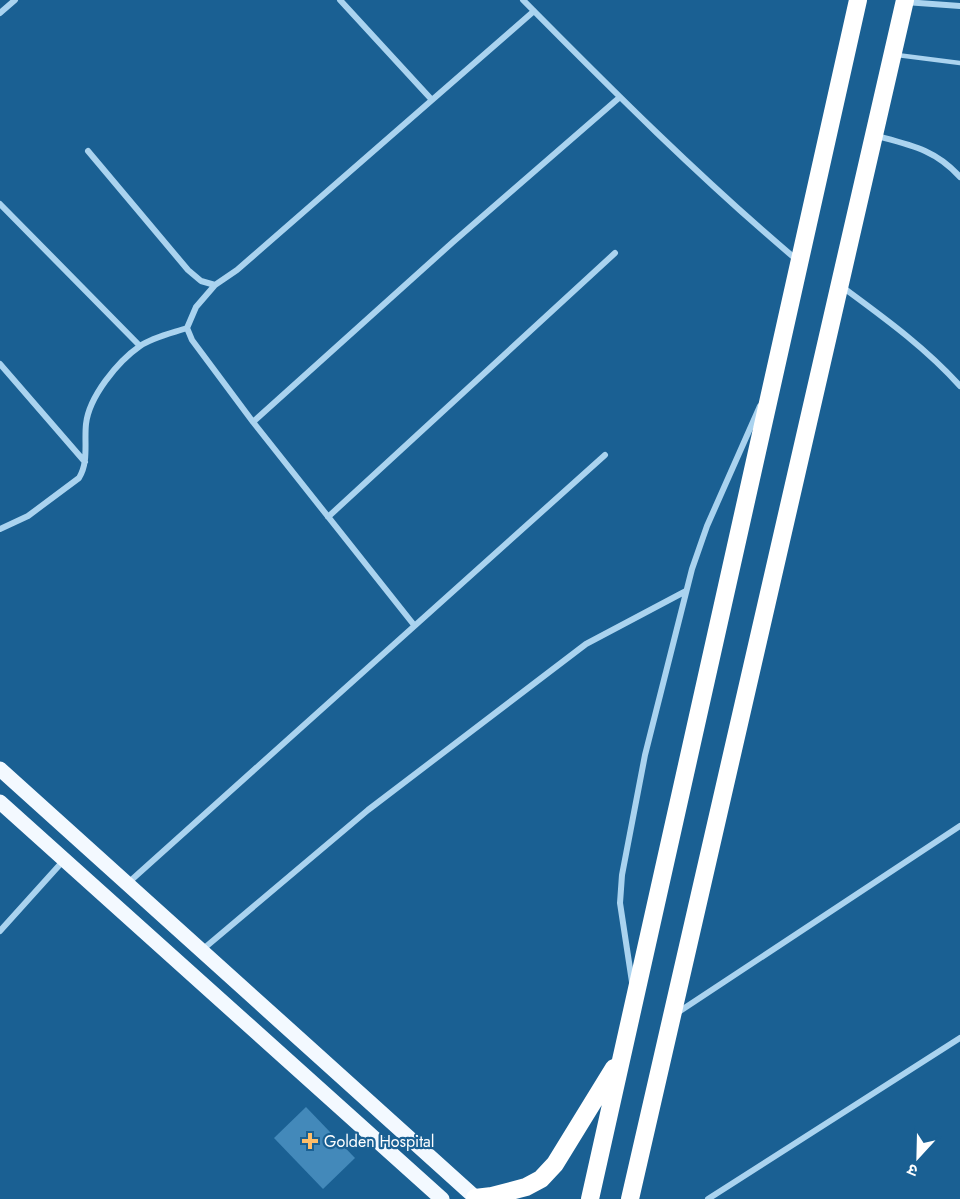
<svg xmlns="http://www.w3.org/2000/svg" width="960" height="1199" font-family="Jost,'Noto Sans Devanagari',sans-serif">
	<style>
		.building { fill: #4389ba }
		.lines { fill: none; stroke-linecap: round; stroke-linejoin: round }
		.lane { stroke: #aad3ef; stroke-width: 4.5 }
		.street { stroke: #aad3ef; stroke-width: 6 }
		.primary { stroke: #f3f9ff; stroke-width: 15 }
		.highway { stroke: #fff; stroke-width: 18 }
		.poi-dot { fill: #ffbe69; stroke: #1a6093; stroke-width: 2 }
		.labels { text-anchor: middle; stroke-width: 4.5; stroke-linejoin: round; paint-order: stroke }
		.poi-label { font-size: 16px; fill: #fff; stroke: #1a6093; text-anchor: start }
	</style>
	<rect width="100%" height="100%" fill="#1a6093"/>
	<path class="building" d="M306,1107L355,1158L323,1189L274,1138Z"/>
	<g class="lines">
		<path class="lane" d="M897,55L960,63"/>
		<path class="street" d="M340,0L432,100
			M523,0C611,89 701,179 797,260
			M905,2L960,6
			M0,13L15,0
			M877,136C911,145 936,150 960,177
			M88,151L188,270L201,281L215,285L237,270L534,11
			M0,204L140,346
			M215,285L196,307L187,328L192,340L253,422L414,625
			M841,286C883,317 925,347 960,386
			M0,364L85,462
			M253,422L453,242L620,97
			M328,517L615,253
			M0,529L28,516L79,478C89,462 84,442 86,424C89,397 117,362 140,346C153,337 172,333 187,328
			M128,883L605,455
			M0,931L64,860
			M202,950L368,810L586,644L686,591
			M632,982L620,903L622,875L645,755L692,569L707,526L760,406
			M677,1013L960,826
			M708,1199L960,1038"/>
		<path class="primary" d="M0,769L477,1199
			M0,802L442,1199"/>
		<path class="highway" d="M475,1198L492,1196L526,1187L541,1179L555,1164L614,1068
			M590,1199L858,0
			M630,1199L905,0"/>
	</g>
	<path class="poi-dot" d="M307 1132h6v6h6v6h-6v6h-6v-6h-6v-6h6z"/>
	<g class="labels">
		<g class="poi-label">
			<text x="324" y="1147">Golden Hospital</text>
		</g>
	</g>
	<g transform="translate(918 1157) rotate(202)" stroke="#1a6093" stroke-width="4.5" paint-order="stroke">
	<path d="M0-4.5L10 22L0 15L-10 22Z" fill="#ffffff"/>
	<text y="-9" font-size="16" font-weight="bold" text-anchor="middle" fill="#ffffff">उ</text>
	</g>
</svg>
